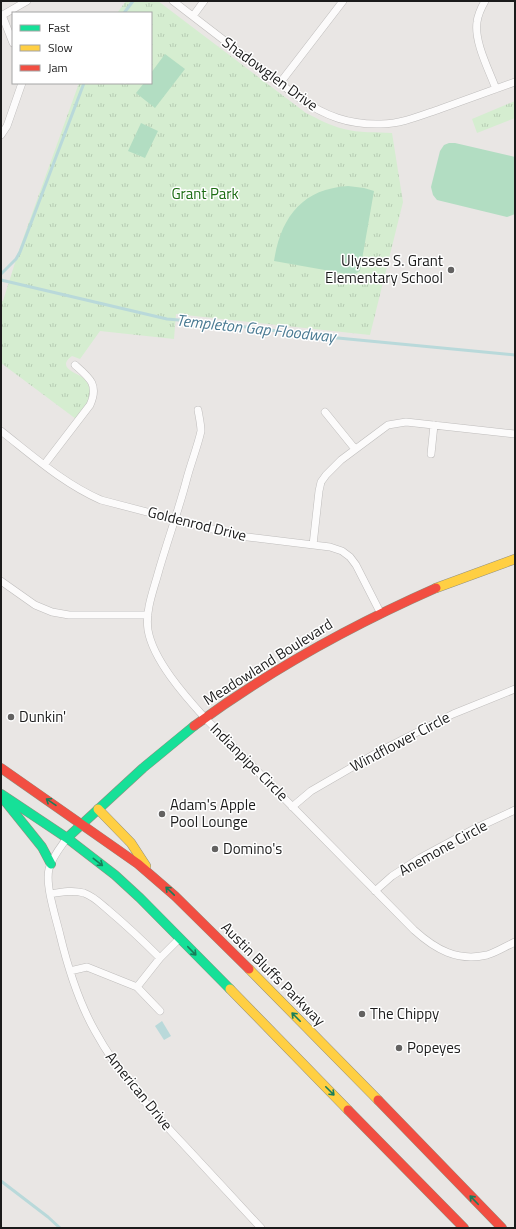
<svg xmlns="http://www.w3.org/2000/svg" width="516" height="1229" font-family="'Titillium Web',sans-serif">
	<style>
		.park { fill: url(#park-tufts) }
		.pitch { fill: #b2ddc2 }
		.water { fill: #b9d9da }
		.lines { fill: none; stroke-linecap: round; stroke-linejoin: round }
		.stream { stroke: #b9d9da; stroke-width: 3 }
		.street-casing { stroke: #bfbdbc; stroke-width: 8 }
		.fast-casing { stroke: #918f7e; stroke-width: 10 }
		.slow-casing { stroke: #918f7e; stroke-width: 10 }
		.jam-casing { stroke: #918f7e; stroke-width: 10 }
		.street { stroke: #fcfbfb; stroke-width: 7 }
		.fast { stroke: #16e098; stroke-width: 9 }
		.slow { stroke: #ffcf43; stroke-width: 9 }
		.jam { stroke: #f24e42; stroke-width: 9 }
		.oneway { stroke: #187e5a }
		.poi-dot { fill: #636261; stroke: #fff; stroke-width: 1.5 }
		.labels { text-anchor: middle; stroke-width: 3; stroke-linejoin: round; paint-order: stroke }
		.street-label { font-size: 15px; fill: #1b1b1b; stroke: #fff }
		.park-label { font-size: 15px; fill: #1d6d14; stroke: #fff }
		.poi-label { font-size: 15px; fill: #1b1b1b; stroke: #fff; text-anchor: start }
		.water-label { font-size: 16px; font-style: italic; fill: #4b7b93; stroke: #fff }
	</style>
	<defs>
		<pattern id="park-tufts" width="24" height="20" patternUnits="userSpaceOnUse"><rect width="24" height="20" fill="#d5edd0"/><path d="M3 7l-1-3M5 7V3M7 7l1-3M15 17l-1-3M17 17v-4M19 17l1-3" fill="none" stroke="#b6cbb2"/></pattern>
	</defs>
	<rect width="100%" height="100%" fill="#e9e6e4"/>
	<path class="park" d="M126,1H158L306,113C318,119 331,126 344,129C359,133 376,132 392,133L403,202L370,335L176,314L174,339L100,331L80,359L72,356C56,367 76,373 82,377C87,380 89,386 91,391L88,403L76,419L1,363V301H3L19,250L79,83H151V13H117Z
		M515,101V118L477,133L472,119Z"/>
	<path class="pitch" d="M165,54L185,69L155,108L136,93L144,83H151V73Z
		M141,123L158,131L145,158L128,151Z
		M449,143H455L515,157V214L507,217L437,200L433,195L431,187L440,151L444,145Z
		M348,186L364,188L374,191L360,271L353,275L274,261C281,217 302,189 348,186Z"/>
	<path class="water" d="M162,1021L171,1036L164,1040L155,1026Z"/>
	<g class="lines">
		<path class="stream" d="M124,13L133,1
			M1,274L16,259L20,252L84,83
			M1,280L167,319L214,323L317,336L515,355
			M1,1181L48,1217L60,1228"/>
		<defs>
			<path id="street" d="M173,1L299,98C325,116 349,125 381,124C401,124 422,115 440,109C465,100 490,91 515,82
				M485,1C481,8 478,14 477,22C474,42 489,70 496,89
				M2,15L13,43
				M1,16L27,1
				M193,16L204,1
				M280,83L343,1
				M1,135L7,126L22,83
				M198,410C199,416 201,425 201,431C198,445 191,463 187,478C179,509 168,539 159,570C154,589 145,610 148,630C153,660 185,696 205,718L414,930C435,949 457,962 487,955C497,952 506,946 515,942
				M325,412L355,449
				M1,431C33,456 64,484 101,500L239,536L330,547L342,551L350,557L356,565L380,612
				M431,454L434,425
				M44,465L90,405C99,385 90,378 75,365
				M313,545L319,491L321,482L326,475L341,460L388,425L406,422L515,434
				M1,581L35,605L52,612L69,615H148
				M292,807L311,791L380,751L453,714L515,689
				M67,838C60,848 52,857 49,869C45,885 56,918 60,935C68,968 78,1001 95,1031C119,1075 151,1110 185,1146C210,1173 236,1201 261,1228
				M375,891L392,876L420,858L472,830L515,810
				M50,894C62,892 73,890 84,893C93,896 100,903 107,909C126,925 143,941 160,958
				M70,971L87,967L137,987L160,1011
				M137,987L160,958L180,938"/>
			<path id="fast" d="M1,794L67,838L115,875L140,898L230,989
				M5,801L42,847L51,864
				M67,838L143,768L194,726"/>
			<path id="slow" d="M436,588L515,559
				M98,809L131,843L146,866
				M249,969L378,1100
				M230,989L348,1110"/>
			<path id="jam" d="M194,726C270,670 350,626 436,588
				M1,768L138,864L175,896L249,969
				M378,1100L502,1228
				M348,1110L464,1228"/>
		</defs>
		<use href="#street" class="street-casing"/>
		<use href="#fast" class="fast-casing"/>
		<use href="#slow" class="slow-casing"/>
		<use href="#jam" class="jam-casing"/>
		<use href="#street" class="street"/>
		<use href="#fast" class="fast"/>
		<use href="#slow" class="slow"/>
		<use href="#jam" class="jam"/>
	</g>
	<defs><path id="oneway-shaft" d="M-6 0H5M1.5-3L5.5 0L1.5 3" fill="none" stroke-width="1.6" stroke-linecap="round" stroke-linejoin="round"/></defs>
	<g class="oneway">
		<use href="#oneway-shaft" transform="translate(51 802) rotate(-146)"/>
		<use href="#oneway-shaft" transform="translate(98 862) rotate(38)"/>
		<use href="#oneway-shaft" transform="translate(170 891) rotate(-136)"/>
		<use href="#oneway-shaft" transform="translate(192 951) rotate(46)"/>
		<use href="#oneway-shaft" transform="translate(296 1017) rotate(-135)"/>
		<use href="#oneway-shaft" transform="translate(330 1091) rotate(45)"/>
		<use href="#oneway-shaft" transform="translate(474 1200) rotate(-134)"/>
	</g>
	<g class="poi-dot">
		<circle cx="451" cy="270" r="4"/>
		<circle cx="11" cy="717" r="4"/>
		<circle cx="162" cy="814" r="4"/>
		<circle cx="215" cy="849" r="4"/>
		<circle cx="362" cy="1014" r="4"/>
		<circle cx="399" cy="1048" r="4"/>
	</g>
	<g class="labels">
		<g class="street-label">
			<text transform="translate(270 74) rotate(36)" y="5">Shadowglen Drive</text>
			<text transform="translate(197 524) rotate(14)" y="5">Goldenrod Drive</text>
			<text transform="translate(268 662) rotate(-32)" y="5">Meadowland Boulevard</text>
			<text transform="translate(400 742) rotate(-28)" y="5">Windflower Circle</text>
			<text transform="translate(249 762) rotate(45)" y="5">Indianpipe Circle</text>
			<text transform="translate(443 848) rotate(-29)" y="5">Anemone Circle</text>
			<text transform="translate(273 974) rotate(45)" y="5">Austin Bluffs Parkway</text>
			<text transform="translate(139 1091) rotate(51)" y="5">American Drive</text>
		</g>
		<g class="park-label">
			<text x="205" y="199">Grant Park</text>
		</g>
		<g class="poi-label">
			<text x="443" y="266" text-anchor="end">Ulysses S. Grant<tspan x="443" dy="17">Elementary School</tspan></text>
			<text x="19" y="722">Dunkin'</text>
			<text x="170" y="810">Adam's Apple<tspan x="170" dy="17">Pool Lounge</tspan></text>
			<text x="223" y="854">Domino's</text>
			<text x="370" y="1019">The Chippy</text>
			<text x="407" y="1053">Popeyes</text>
		</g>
		<g class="water-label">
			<text transform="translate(256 328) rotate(6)" y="6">Templeton Gap Floodway</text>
		</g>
	</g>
	<rect width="516" height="1229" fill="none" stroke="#1b1b1b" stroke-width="4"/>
	<rect x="12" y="12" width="140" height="72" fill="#ffffff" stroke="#a4a4a4"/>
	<rect x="20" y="25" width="20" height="6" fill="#16e098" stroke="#a4a4a4"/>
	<text x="48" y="32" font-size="12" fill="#1b1b1b">Fast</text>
	<rect x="20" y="45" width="20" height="6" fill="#ffcf43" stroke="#a4a4a4"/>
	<text x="48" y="52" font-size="12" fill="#1b1b1b">Slow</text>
	<rect x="20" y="65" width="20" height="6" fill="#f24e42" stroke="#a4a4a4"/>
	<text x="48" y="72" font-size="12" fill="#1b1b1b">Jam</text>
</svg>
